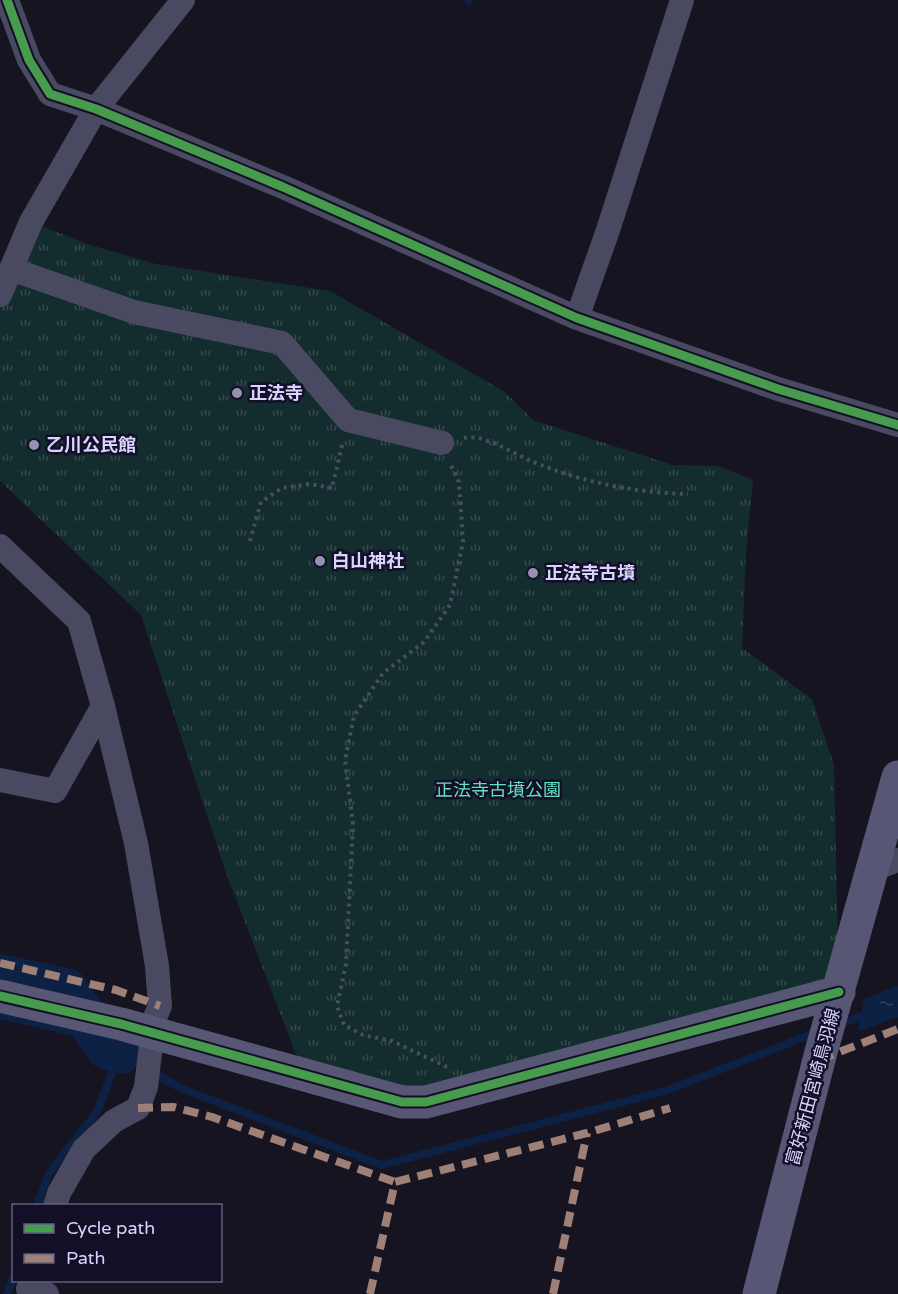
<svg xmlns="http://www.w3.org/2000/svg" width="898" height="1294" font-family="'Varela Round','Noto Sans JP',sans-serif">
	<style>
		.park { fill: url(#park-tufts) }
		.water { fill: url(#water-ripples) }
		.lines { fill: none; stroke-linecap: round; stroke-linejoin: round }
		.stream { stroke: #0d2144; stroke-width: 8 }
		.river { stroke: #0d2144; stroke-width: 44 }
		.path { stroke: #44505f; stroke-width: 4; stroke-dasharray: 3 4.5; stroke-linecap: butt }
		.street { stroke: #4a4962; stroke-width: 24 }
		.secondary { stroke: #575674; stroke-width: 33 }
		.quiet { stroke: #9e8076; stroke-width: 8; stroke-dasharray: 15 8; stroke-linecap: butt }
		.cycleway-casing { stroke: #130f26; stroke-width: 13 }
		.cycleway { stroke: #469c4c; stroke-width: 9 }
		.poi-dot { fill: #9591b1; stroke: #130f26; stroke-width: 2 }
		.labels { text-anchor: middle; stroke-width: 5; stroke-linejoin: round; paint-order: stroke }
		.poi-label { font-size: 18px; font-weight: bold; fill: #d9d4ff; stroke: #130f26; text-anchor: start }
		.park-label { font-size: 18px; fill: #5fe0c0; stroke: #130f26 }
		.street-label { font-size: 18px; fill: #d9d4ff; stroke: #130f26 }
	</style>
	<defs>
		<pattern id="park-tufts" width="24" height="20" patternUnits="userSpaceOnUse" patternTransform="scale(1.5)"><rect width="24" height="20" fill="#132c2d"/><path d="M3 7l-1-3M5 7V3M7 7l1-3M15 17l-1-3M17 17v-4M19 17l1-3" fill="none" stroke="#354a4c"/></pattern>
		<pattern id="water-ripples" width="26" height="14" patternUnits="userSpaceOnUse" patternTransform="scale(1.5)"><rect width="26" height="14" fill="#0d2144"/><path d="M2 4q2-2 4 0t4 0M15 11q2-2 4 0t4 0" fill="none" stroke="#304060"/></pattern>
	</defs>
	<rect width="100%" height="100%" fill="#161421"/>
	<path class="park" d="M31,222L87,244L156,264L330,291L505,392L533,420L673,465L718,466L753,480L746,552L742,648L812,699L834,765L839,992L426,1102L304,1075L226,873L141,615L0,481V295Z"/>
	<path class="water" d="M898,986V1017L858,1031L864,999Z"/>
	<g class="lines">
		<path class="stream" d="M469,1V0
			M0,1015L100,1038
			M838,1025L869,1013
			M37,1206L49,1173L97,1112L120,1052L180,1088L382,1165L665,1091L815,1033
			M7,1294L14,1275"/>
		<path class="river" d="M0,976L66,990L108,1048L120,1052"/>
		<path class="path" d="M464,438C481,433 513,453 529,460C576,481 636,493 688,494
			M250,541L261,502L282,488L309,484L332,488L343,441
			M447,1067L392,1041L363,1035L344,1025L337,1006L346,964L353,824L345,760L354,716L383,673L424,642L450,605L463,542L459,482L450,463"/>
		<path class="street" d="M7,0L29,60L50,94L96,109L283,187L577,318L778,389L898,425
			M11,269L134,312L282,343L348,420L442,443
			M0,295L31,222L96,109L183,0
			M577,318L608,230L682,0
			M0,546L79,621L103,706L136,843L157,966L160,1006L154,1020L146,1087L138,1108L114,1121L84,1149L59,1193L55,1206
			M0,780L55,791L103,706
			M871,870L898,860
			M28,1289L47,1294"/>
		<path class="secondary" d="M0,996L121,1024L402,1102H426L839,992
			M759,1294L821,1052L898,777"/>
		<path class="quiet" d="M0,963L116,990L160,1006
			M819,1060L898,1029
			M138,1108L174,1107L212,1117L395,1182
			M370,1294L395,1182L587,1133L670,1108
			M553,1294L587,1133"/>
		<defs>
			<path id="cycleway" d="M7,0L29,60L50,94L96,109L283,187L577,318L778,389L898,425
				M0,996L121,1024L402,1102H426L839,992"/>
		</defs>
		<use href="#cycleway" class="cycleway-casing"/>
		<use href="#cycleway" class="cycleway"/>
	</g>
	<g class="poi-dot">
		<circle cx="237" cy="393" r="6"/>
		<circle cx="34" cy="445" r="6"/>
		<circle cx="320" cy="561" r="6"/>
		<circle cx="533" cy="573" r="6"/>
	</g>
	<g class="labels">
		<g class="poi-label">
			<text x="249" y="399">正法寺</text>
			<text x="46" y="451">乙川公民館</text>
			<text x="332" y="567">白山神社</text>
			<text x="545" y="579">正法寺古墳</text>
		</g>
		<g class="park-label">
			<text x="498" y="796">正法寺古墳公園</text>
		</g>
		<g class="street-label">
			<text transform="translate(813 1087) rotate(-75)" y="6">富好新田宮崎鳥羽線</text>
		</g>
	</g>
	<rect x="12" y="1204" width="210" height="78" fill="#130f26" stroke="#625e7d" stroke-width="1.5"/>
	<rect x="24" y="1224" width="30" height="9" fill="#469c4c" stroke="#625e7d" stroke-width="1.5"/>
	<text x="66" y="1234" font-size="18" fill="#d9d4ff">Cycle path</text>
	<rect x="24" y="1254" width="30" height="9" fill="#9e8076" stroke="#625e7d" stroke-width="1.5"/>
	<text x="66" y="1264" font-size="18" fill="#d9d4ff">Path</text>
</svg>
